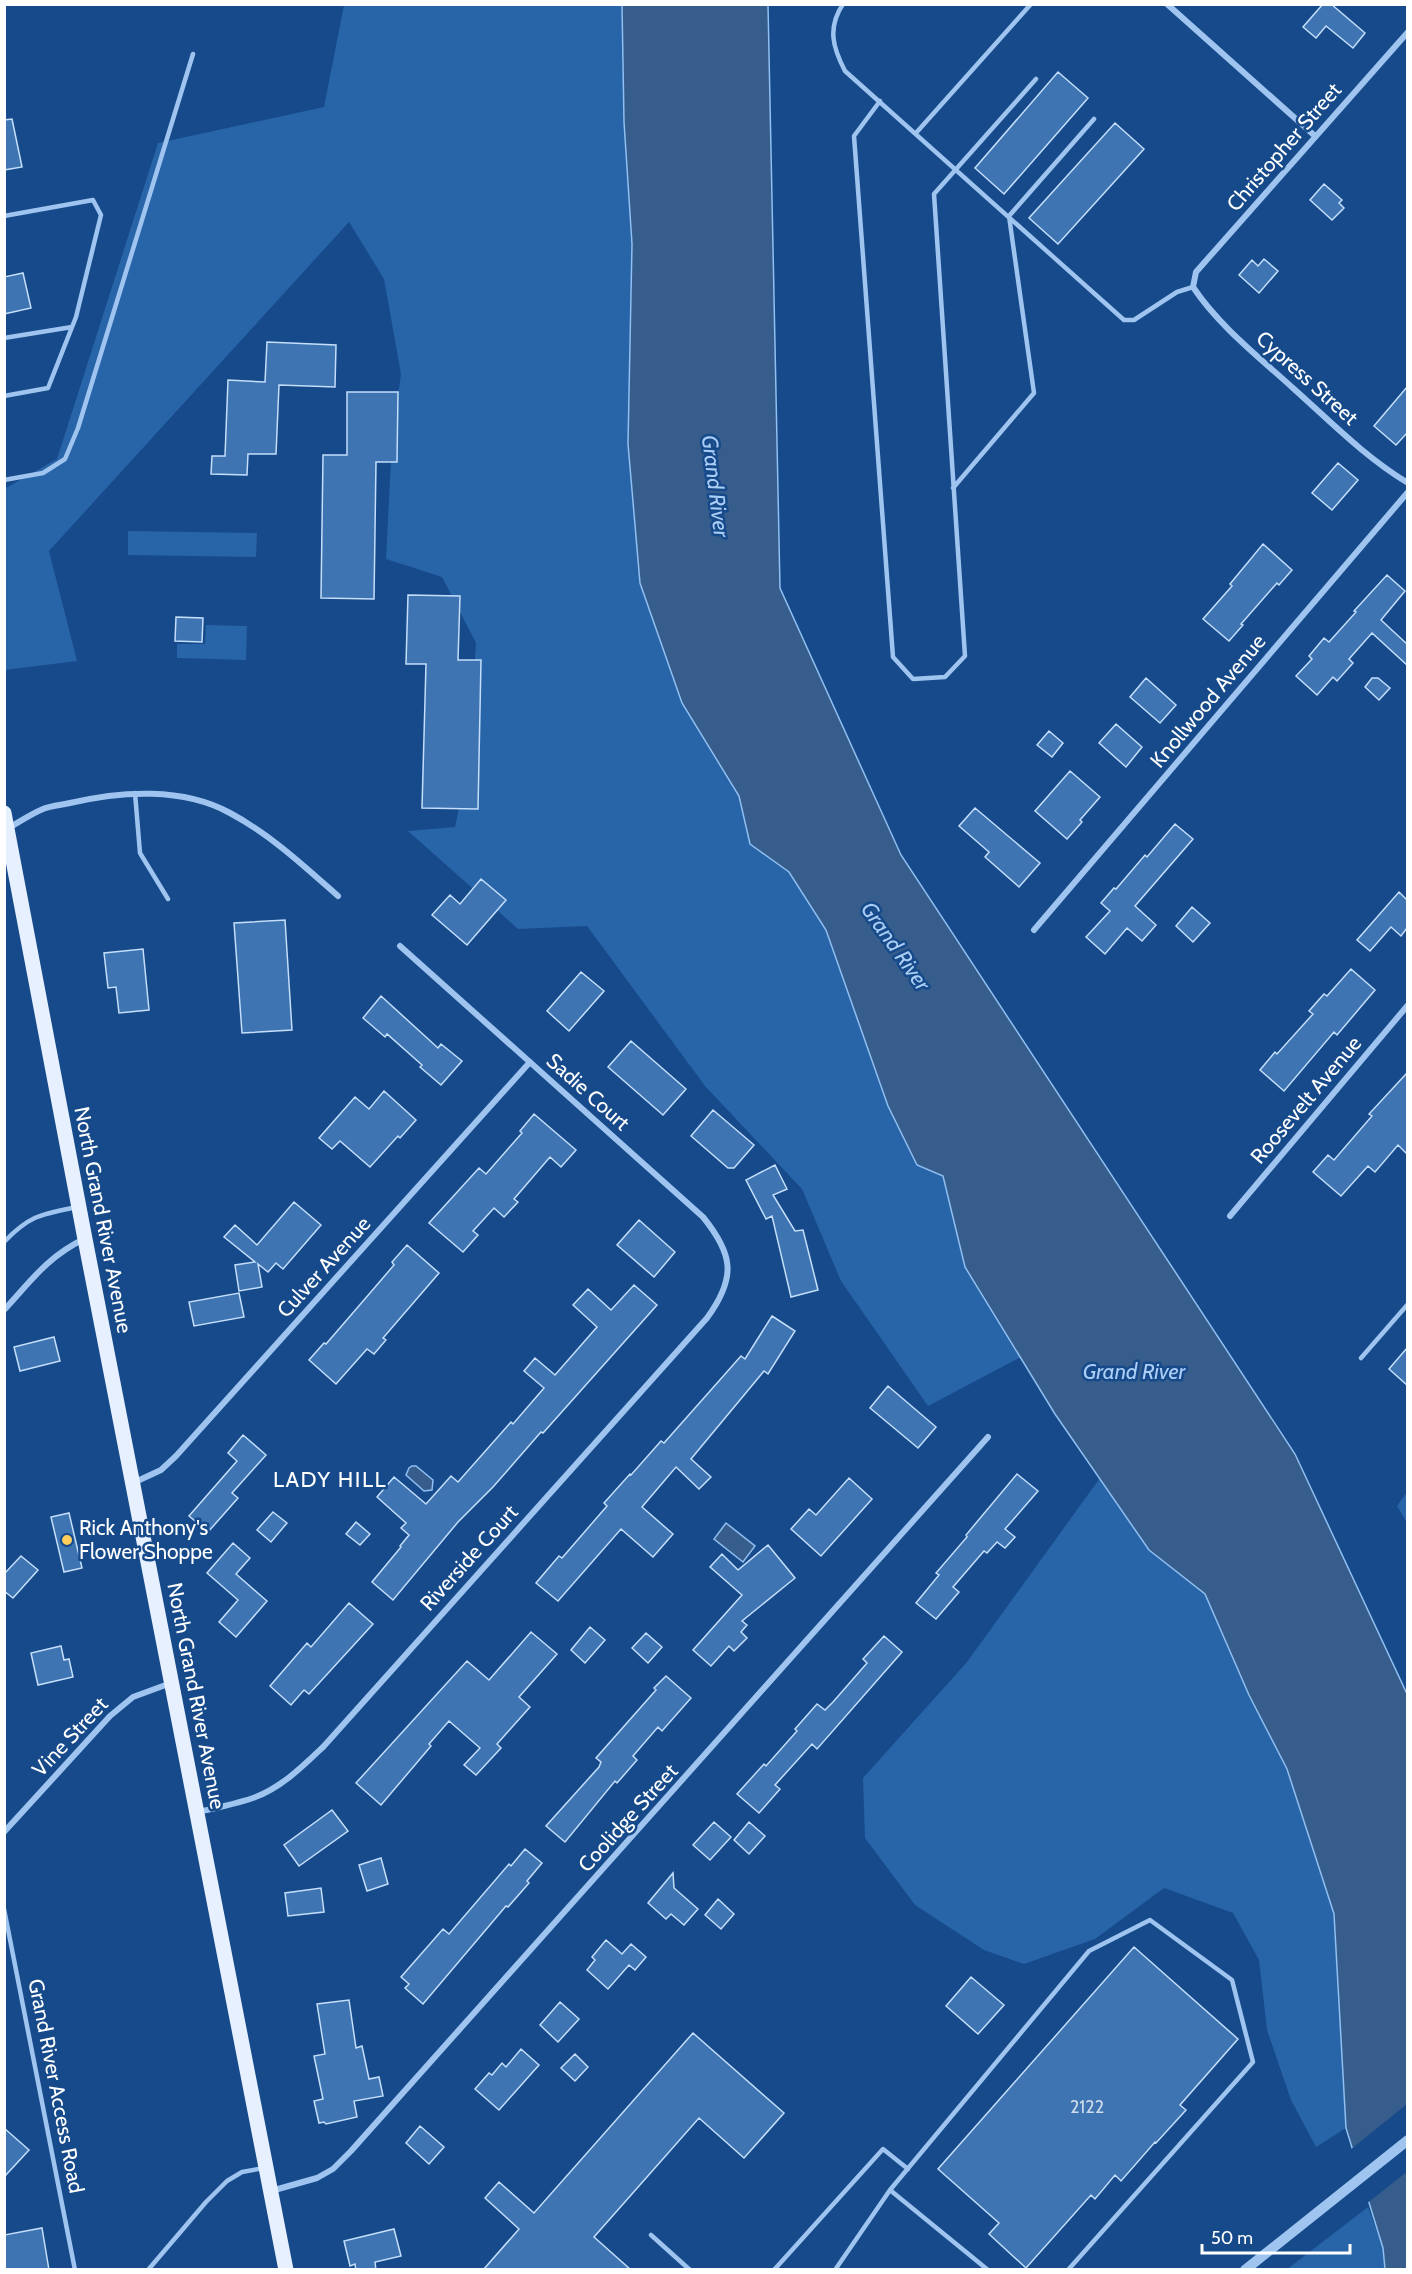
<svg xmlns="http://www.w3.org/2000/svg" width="1412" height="2274" font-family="Cabin,sans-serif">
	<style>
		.green { fill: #2864a8 }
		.water { fill: #375d8c; stroke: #90bff1; stroke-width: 1.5 }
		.pier { fill: #164a8a }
		.building { fill: #3e74b2; stroke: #c4defb; stroke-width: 1.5 }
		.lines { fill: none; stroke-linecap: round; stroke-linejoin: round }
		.service { stroke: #9ec4ef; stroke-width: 4.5 }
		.minor { stroke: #9ec4ef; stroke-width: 6 }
		.tertiary { stroke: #9ec4ef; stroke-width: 10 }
		.primary { stroke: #e6f0ff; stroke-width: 15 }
		.poi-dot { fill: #ffcd5c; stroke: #164a8a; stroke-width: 2 }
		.labels { text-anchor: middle; stroke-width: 5; stroke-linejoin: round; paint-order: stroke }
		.number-label { font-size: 18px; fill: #cfdcec }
		.street-label { font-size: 21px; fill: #fff; stroke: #164a8a }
		.poi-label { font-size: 21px; fill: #fff; stroke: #164a8a; text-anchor: start }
		.water-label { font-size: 22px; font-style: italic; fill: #aacef6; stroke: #164a8a }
		.neighbourhood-label { font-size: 22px; letter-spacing: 1.5px; fill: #fff; stroke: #164a8a }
	</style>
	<rect width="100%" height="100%" fill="#164a8a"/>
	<path class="green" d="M344,5H622L624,122L632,244L628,444L640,583L682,703L739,796L750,843L789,872L826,929L888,1106L917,1165L943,1176L965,1267L1021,1357L928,1406L841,1281L802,1189L705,1086L587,926L518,929L408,831L455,827L468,765L476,643L442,577L386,559L392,441L401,374L384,279L349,222L49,551L77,661L5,670L4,489L57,459L158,143L324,107Z
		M128,531L257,533L256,557L128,555Z
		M206,625L247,626L246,660L177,658V644H205Z
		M1100,1478L1149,1550L1205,1594L1249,1695L1287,1769L1334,1914L1346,2128L1316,2147L1291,2100L1267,2030L1259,1960L1233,1913L1164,1888L1095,1939L1024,1964L984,1950L915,1905L865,1838L863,1778L967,1662Z
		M1407,1492L1408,1493L1407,1523L1397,1506Z
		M1368,2207L1383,2248L1385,2269L1286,2270Z"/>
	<path class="water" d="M622,5H768L780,588L901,855L1295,1454L1407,1694V2269H1385L1383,2248L1346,2128L1334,1914L1287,1769L1249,1695L1205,1594L1149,1550L1055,1414L965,1267L943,1176L917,1165L888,1106L826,930L789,872L750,844L739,796L682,703L640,583L628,444L632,244L624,122Z
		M412,1466H416L433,1480L432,1490L424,1491L406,1475L409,1468Z
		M726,1523L755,1546L743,1562L714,1539Z"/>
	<path class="pier" d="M1407,2104L1408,2171L1366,2204L1350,2150Z"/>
	<path class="building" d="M1323,4H1331L1365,33L1353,48L1326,26L1316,38L1303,27Z
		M1058,72L1088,98L1004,194L975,168Z
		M12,119L22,167L4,170V120Z
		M1115,123L1144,149L1058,244L1029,218Z
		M1324,184L1342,200L1339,203L1344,208L1332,220L1310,200Z
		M1264,259L1278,271L1259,293L1239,275L1252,260L1258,266Z
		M23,273L31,308L4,314V277Z
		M267,342L336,345L335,387L279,385L276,454H248L247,475L211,474L212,456H225L228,380L265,382Z
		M1407,387V433L1396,445L1374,426Z
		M347,392H398L397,462H376L374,599L321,598L323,455H347Z
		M1338,463L1358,480L1332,510L1312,493Z
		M1263,544L1292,570L1279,585L1277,583L1241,624L1243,625L1229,641L1203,619L1232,586L1230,584Z
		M1387,575L1405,591L1381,620L1407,644V665L1372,633L1349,659L1353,663L1337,681L1333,677L1317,695L1296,676L1312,659L1309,656L1324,638L1329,642L1356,612L1354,611Z
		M408,595L460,596L458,660H481L478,809L422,808L426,664H406Z
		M176,617L203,618L202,642L175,641Z
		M1146,678L1176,705L1160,723L1130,697Z
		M1372,678H1378L1390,688L1379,700L1365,687Z
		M1116,724L1142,747L1126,767L1099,743Z
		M1049,731L1063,743L1052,757L1037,745Z
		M1070,771L1100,797L1080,820L1082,822L1067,839L1035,811Z
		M975,808L1040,863L1019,887L985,857L989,852L959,826Z
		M1175,824L1193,839L1135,906L1156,925L1142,941L1127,928L1105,954L1086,937L1110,911L1101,903L1114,888L1116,889L1145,855L1147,857Z
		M481,879L506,900L467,945L432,915L450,895L460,904Z
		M1399,892L1407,900V928L1401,936L1391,927L1370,951L1357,940Z
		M1192,907L1210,923L1193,942L1176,926Z
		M285,920L292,1030L242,1033L234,923Z
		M143,949L149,1010L119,1013L116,987L108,988L104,953Z
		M1351,969L1375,990L1337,1035L1334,1032L1284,1091L1260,1070L1275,1052L1277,1054L1313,1014L1309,1011L1324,994L1327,996Z
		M581,972L604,991L569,1031L547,1011Z
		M381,996L438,1048L441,1044L462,1061L441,1085L420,1067L422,1065L387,1034L385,1037L363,1018Z
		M631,1041L686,1089L663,1115L608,1067Z
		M1407,1073V1154L1398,1145L1375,1172L1368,1166L1341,1196L1313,1172L1328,1155L1334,1160L1372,1116L1369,1114Z
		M384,1091L416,1120L400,1138L398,1136L370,1167L340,1141L332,1149L319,1138L355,1097L369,1109Z
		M713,1110L754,1145L734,1168H728L691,1136Z
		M534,1114L576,1150L561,1167L550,1157L514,1199L518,1202L504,1217L494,1208L473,1231L478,1235L463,1252L429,1223L479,1168L486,1174L522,1133L520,1131Z
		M775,1165L787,1189L773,1195L795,1231L803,1230L818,1290L791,1297L772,1216L766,1219L746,1180Z
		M294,1202L321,1225L283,1269L276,1263L268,1272L258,1264L262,1287L239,1291L235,1265L255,1262L224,1237L235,1225L257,1245Z
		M639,1220L675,1252L654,1277L617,1245Z
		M407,1245L439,1273L383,1338L386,1340L374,1354L367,1349L336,1384L309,1360L324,1343L326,1344L370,1293L394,1265L392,1262Z
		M634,1285L657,1305L543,1433L541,1432L493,1487L458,1522L393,1600L372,1582L401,1547L400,1546L409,1535L401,1528L406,1523L377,1497L394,1477L426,1504L451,1476L458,1482L511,1422L513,1424L544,1388L524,1371L535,1358L555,1375L597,1327L573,1305L588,1289L611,1310Z
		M239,1293L244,1317L194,1326L189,1302Z
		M772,1316L795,1331L768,1374L764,1371L691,1459L711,1477L699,1489L676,1467L642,1507L673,1534L653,1557L621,1529L558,1601L536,1583L559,1556L562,1558L607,1506L604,1503L630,1474L631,1475L661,1441L664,1443L741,1356L745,1359Z
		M54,1337L60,1361L20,1371L14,1347Z
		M1407,1348V1385L1389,1369Z
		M888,1386L936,1427L918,1448L870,1408Z
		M243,1435L266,1455L232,1493L238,1498L208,1532L189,1516L237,1461L228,1453Z
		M1017,1474L1038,1491L1005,1529L1015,1537L1005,1548L997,1542L987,1553L984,1551L953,1587L959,1592L936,1619L916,1603L939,1575L936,1573L967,1537L966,1535Z
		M849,1478L872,1499L821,1556L791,1529L809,1509L816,1515Z
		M273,1512L287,1523L271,1542L257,1530Z
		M69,1513L82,1568L64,1572L51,1517Z
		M356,1522L370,1534L360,1545L346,1534Z
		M233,1543L250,1558L236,1574L267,1601L236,1637L219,1622L238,1600L207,1573Z
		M768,1545L795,1578L742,1621L747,1625L741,1632L747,1638L734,1651L729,1646L711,1666L693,1650L742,1595L710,1567L722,1554L738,1570Z
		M21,1556L38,1570L13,1598L4,1591V1574Z
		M349,1603L373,1624L309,1694L304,1690L291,1705L270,1686L307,1643L311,1647Z
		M590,1627L605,1640L585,1663L571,1650Z
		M531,1632L557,1654L519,1697L530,1707L497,1744L501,1748L476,1775L464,1765L480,1748L449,1721L429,1744L431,1746L381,1805L356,1783L467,1661L489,1680Z
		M646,1633L662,1647L648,1663L632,1648Z
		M884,1636L902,1652L817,1749L812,1744L775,1785L780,1789L759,1813L737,1794L764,1764L766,1766L797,1731L795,1729L817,1704L825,1710L833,1702L867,1663L863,1659Z
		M61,1646L64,1660L69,1659L73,1677L38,1685L31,1653Z
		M666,1676L691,1698L662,1731L658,1727L633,1756L637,1760L617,1783L615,1781L565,1842L546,1826L599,1767L601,1762L596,1758L656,1690L654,1688Z
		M332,1810L348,1831L299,1866L284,1845Z
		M714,1822L731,1837L710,1860L693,1845Z
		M749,1822L765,1836L749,1854L734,1840Z
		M525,1849L542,1863L527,1881L529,1883L508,1907L506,1906L423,2004L405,1988L409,1984L401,1977L443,1929L449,1934L509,1864L511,1866Z
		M381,1858L388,1884L367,1891L359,1865Z
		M673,1873L674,1888L698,1909L684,1925L671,1914L666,1919L648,1903Z
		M321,1888L324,1912L288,1916L285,1893Z
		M718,1899L734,1914L721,1929L705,1915Z
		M606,1940L622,1954L631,1944L646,1957L635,1970L629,1965L608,1989L587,1970L595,1960L592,1957Z
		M1134,1947L1238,2039L1180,2105L1186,2110L1156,2143L1155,2142L1121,2181L1115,2175L1095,2199L1091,2195L1026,2268L989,2234L999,2223L938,2169Z
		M971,1977L1004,2005L978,2034L946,2006Z
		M349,2000L356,2048L362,2046L369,2079L379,2077L383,2096L354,2101L357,2117L326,2124L324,2122L319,2123L314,2101L323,2099L314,2056L325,2054L317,2004Z
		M560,2002L579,2019L558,2042L540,2025Z
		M693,2033L784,2113L744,2158L699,2118L594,2237L631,2270H483L519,2229L485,2198L499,2182L534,2213Z
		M521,2049L539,2065L499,2110L475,2089L489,2073L492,2075L502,2063L506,2067Z
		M575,2054L588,2067L575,2081L561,2068Z
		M420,2126L444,2147L429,2164L406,2143Z
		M4,2128L29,2150L4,2177Z
		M42,2228L49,2270H4V2235Z
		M394,2229L401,2256L375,2262L376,2270H356L355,2264L350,2266L344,2241Z"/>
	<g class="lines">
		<path class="service" d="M843,4C827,28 833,48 845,71L1124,320H1134L1177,292L1193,287
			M880,101L854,136L893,657L913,679L945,677L965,656L934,194L1036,79
			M916,133L1031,4
			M4,216L93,200L101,215L76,317L48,388L4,396
			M4,338L72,327
			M4,480L43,473L65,459L78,428L193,54
			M953,488L1034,393L1009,216L1094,119
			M135,793L140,853L168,899
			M4,1242C30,1215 42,1214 77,1207
			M1361,1358L1408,1304
			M4,1909L75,2270
			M651,2235L690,2270
			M148,2270L206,2202L227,2181L242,2172L264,2168
			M774,2270L883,2149L908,2169
			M835,2270L890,2190
			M988,2270L890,2190L1089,1951L1150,1920L1232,1980L1253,2062L1068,2270"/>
		<path class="minor" d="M1167,4L1315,136
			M1408,32L1196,272L1193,287C1219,326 1259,357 1294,389C1331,422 1365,457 1408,483
			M7,829C19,822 31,814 43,809C51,806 61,805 70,803C121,791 183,787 230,813C271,835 304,866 338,896
			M1034,930L1408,492
			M1230,1216L1408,1005
			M4,1310C31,1281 47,1257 84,1239
			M133,1483L161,1470L176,1456L530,1062
			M198,1812C216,1808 235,1804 253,1798C281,1788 303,1766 324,1746L707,1318C737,1277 733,1254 703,1217L400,946
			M4,1832L110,1716L133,1697L171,1683
			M271,2191L317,2178L333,2169L351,2151L988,1437"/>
		<path class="tertiary" d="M1245,2270L1408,2140"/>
		<path class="primary" d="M4,813L85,1239L286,2270"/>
	</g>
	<circle class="poi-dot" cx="67" cy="1540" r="6"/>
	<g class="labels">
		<g class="number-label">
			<text x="1087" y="2113">2122</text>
		</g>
		<g class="street-label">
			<text transform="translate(1284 147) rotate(-49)" y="7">Christopher Street</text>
			<text transform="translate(1307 378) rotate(42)" y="7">Cypress Street</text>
			<text transform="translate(1208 701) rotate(-50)" y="7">Knollwood Avenue</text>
			<text transform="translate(588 1092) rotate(42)" y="7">Sadie Court</text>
			<text transform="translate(1306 1100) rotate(-50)" y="7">Roosevelt Avenue</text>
			<text transform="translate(103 1220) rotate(79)" y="7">North Grand River Avenue</text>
			<text transform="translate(324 1267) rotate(-48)" y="7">Culver Avenue</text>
			<text transform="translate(469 1558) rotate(-48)" y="7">Riverside Court</text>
			<text transform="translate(196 1696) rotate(79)" y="7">North Grand River Avenue</text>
			<text transform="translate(70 1737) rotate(-47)" y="7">Vine Street</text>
			<text transform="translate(628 1818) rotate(-48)" y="7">Coolidge Street</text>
			<text transform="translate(56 2086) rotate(79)" y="7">Grand River Access Road</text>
		</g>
		<g class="poi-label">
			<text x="79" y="1535">Rick Anthony's<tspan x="79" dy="24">Flower Shoppe</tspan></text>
		</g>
		<g class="water-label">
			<text transform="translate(716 486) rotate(83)" y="8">Grand River</text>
			<text transform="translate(896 946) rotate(55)" y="8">Grand River</text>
			<text x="1134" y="1379">Grand River</text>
		</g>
		<g class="neighbourhood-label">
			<text x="330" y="1487">LADY HILL</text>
		</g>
	</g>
	<rect width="1412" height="2274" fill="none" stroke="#ffffff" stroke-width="12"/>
	<path d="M1202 2244v9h148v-9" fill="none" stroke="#ffffff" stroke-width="3"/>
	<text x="1211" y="2244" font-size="18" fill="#ffffff" stroke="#164a8a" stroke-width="4.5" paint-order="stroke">50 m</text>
</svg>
